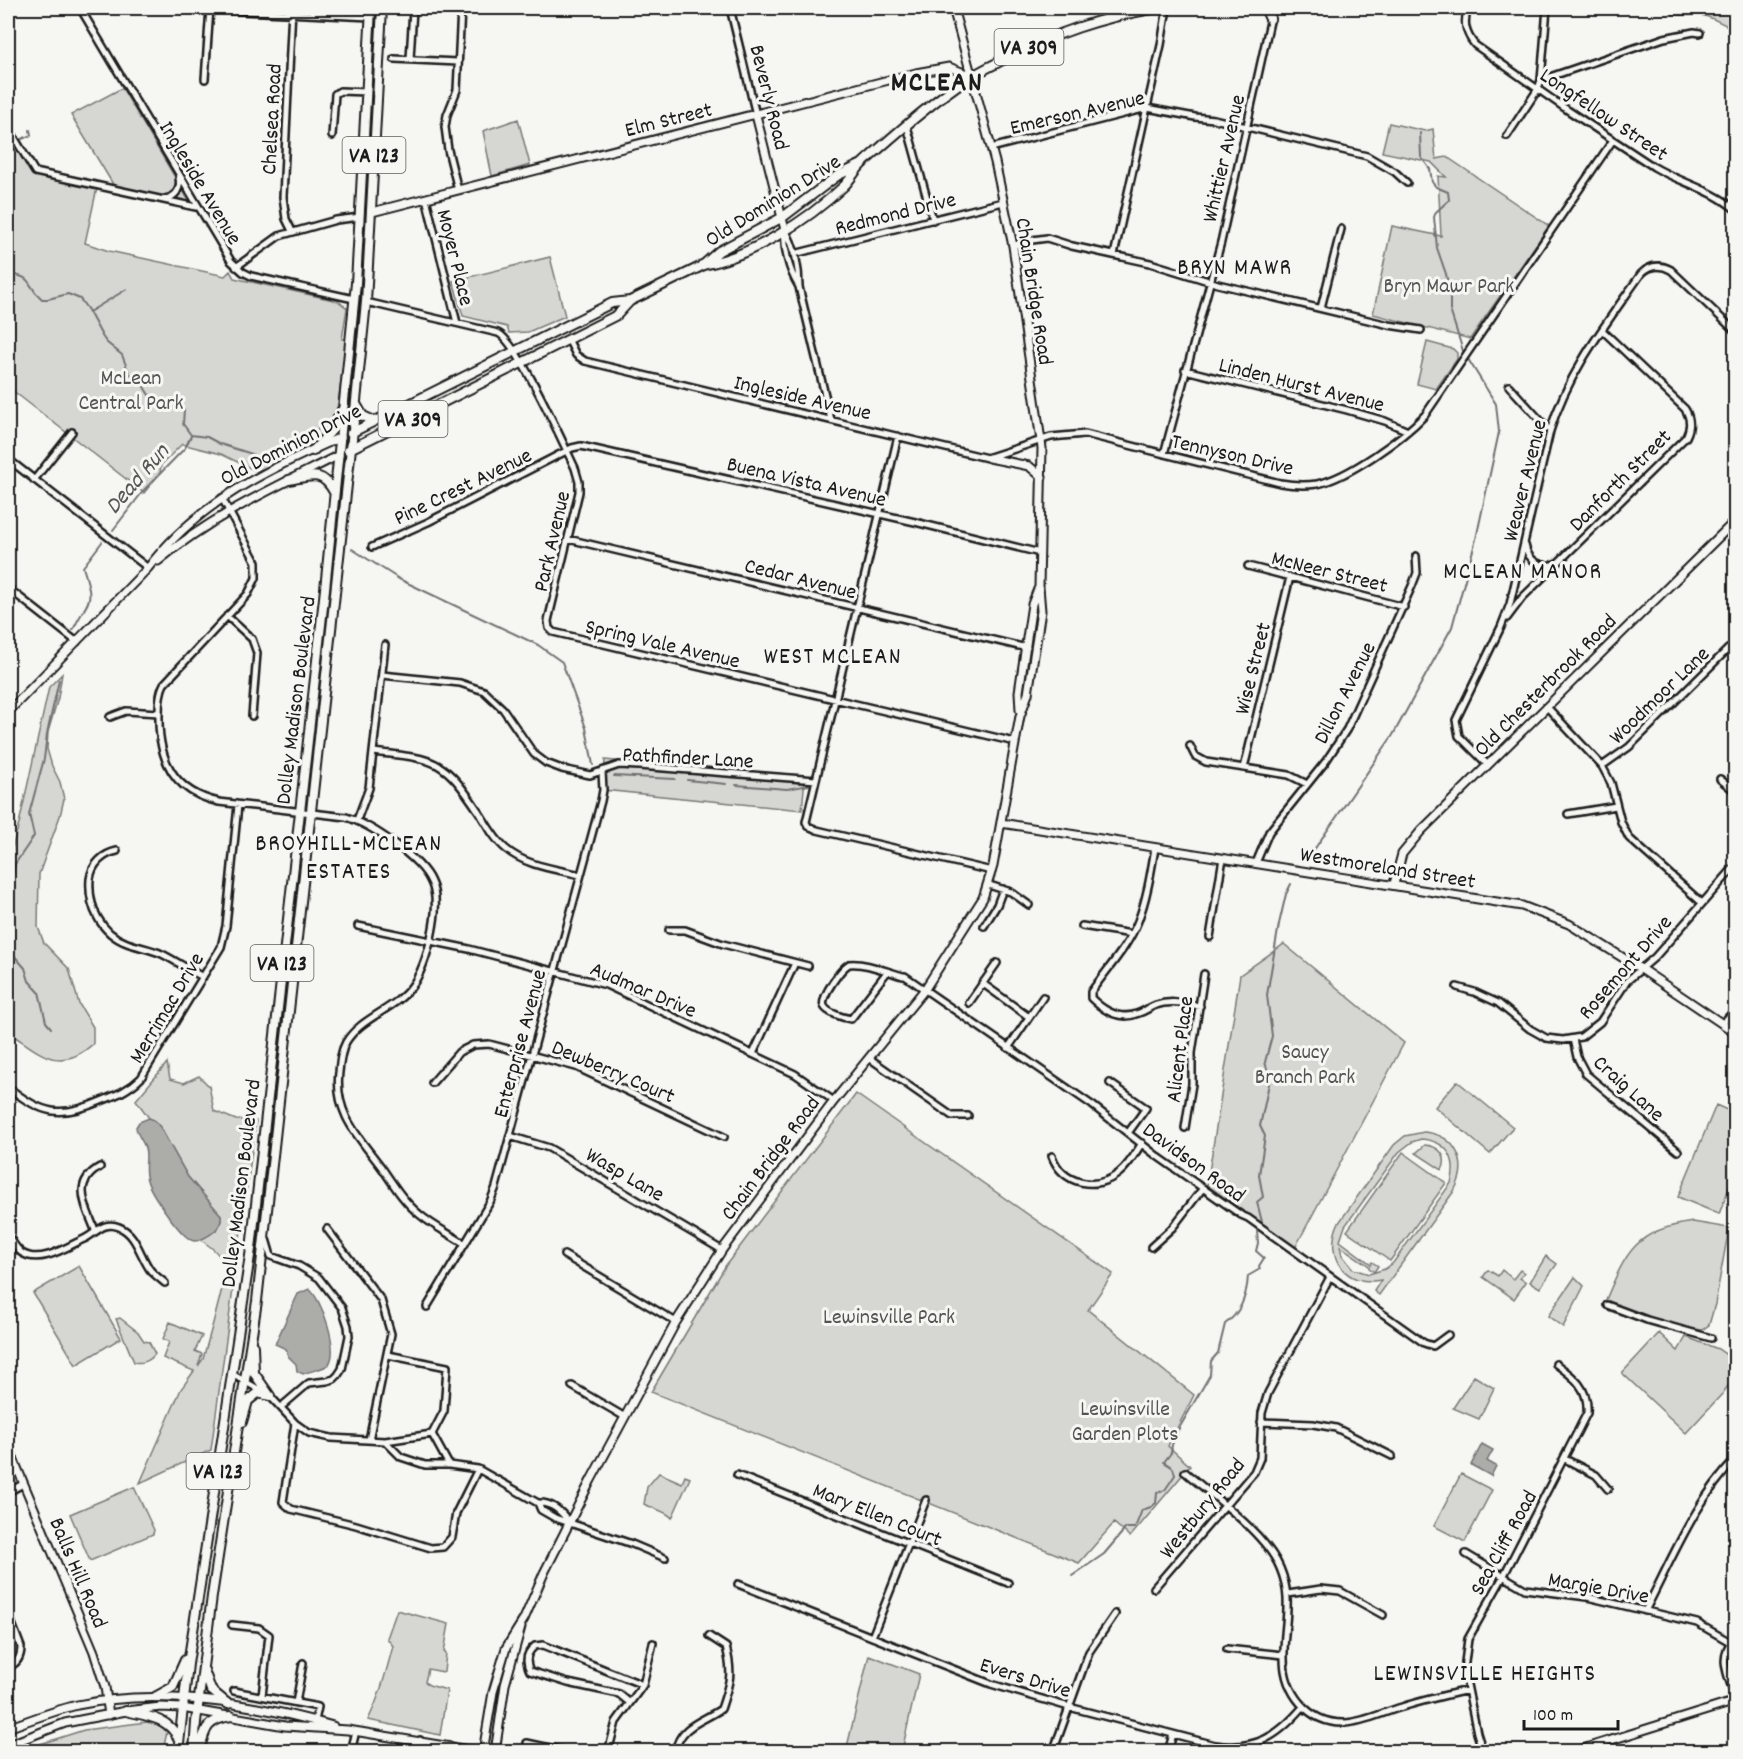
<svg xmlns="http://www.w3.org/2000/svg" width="1743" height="1759" font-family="Dekko,sans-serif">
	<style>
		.green { fill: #d6d6d2; stroke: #797977; stroke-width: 1.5; fill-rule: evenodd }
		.water { fill: #acaca9; stroke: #727271; stroke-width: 1.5 }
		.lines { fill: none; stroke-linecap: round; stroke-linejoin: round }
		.stream { stroke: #727271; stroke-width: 2 }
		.street-casing { stroke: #1c1c1c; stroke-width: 10 }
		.secondary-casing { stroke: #1c1c1c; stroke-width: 11 }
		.primary-casing { stroke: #1c1c1c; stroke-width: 12 }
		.street { stroke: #f6f6f2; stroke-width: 5 }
		.secondary { stroke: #f6f6f2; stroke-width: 7 }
		.primary { stroke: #f6f6f2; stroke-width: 8 }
		.labels { text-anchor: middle; stroke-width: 6; stroke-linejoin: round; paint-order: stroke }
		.shield { fill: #f6f6f2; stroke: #5d5d5c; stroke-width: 1.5 }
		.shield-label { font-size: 21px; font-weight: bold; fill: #1c1c1c }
		.street-label { font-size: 22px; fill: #1c1c1c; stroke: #f6f6f2 }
		.park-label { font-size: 22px; fill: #545453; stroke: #f6f6f2 }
		.neighbourhood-label { font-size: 24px; letter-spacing: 1.5px; fill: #1c1c1c; stroke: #f6f6f2 }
		.water-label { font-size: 24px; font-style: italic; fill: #565654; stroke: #f6f6f2 }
		.district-label { font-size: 28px; font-weight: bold; letter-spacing: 1.5px; fill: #1c1c1c; stroke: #f6f6f2 }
	</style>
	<rect width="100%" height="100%" fill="#f6f6f2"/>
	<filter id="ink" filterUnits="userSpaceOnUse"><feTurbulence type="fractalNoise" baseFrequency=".0167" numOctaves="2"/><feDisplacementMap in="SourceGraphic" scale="12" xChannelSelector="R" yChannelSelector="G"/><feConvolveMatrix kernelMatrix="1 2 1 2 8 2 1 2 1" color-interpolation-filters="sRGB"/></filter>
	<g filter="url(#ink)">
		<path class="green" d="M1665,8H1735V30C1726,25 1715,19 1705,16C1690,12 1676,21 1665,8Z
			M122,88L192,206L114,186L71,115Z
			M518,119L530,165L492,176L483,131Z
			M1389,123L1425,131L1433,129L1436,159L1447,157L1549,226L1470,339L1373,314L1392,226L1441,236L1438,176L1446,177L1431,162L1382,152Z
			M8,133L31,171L97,188L85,243L109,251L225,276L230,271L234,278L338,301L347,308L342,339H347L337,409L326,437L280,462L256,471L221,454L182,444L161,465L160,473L144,493L8,387Z
			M550,257L565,316L528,332L509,333L507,327L463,316L453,281Z
			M1427,342L1453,349L1457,353V359L1436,389L1417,384Z
			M62,674L58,698L48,732L47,749L52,766L60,782L64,799L60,816L39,874L38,927L44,943L69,969L79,1004L93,1027V1044C58,1075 39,1052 8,1032V862L19,824L49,687Z
			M605,760L805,779L802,810L603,790Z
			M1284,944L1404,1043L1295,1248L1207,1185L1240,975Z
			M167,1063L170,1079L184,1083L199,1076L209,1086L214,1111L236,1120L256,1121L211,1450L140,1483L181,1389L194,1371L163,1358L169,1342L163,1339L170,1322L202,1336L195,1351L202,1354L198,1366L203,1359C207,1343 227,1279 225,1267C223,1256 210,1246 201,1240L216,1230L221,1221V1215L188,1177L160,1127L149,1118L136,1100Z
			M1457,1081L1513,1127L1490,1154L1435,1107Z
			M856,1094L1113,1274L1088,1310L1194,1395L1168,1446L1190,1466L1130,1537L1114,1523L1079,1563L651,1392L726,1265Z
			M1716,1105L1736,1114L1735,1173L1719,1214L1678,1197Z
			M1424,1132C1456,1135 1470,1163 1454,1191L1379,1295L1374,1291L1381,1280C1345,1287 1324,1257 1338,1224L1394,1145L1405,1136ZM1421,1139C1447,1141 1458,1158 1451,1183L1393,1263L1385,1269L1369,1274L1353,1269L1342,1255L1340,1246L1369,1266V1268L1374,1272L1378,1266L1372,1262L1371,1264L1340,1241L1345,1226L1399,1152L1412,1142Z
			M1425,1145C1439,1146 1449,1156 1442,1170L1416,1153Z
			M1403,1152L1446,1183L1390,1261L1347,1231Z
			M1693,1222L1729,1228L1715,1304L1709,1325L1702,1330L1678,1326L1605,1302C1626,1252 1635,1230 1693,1222Z
			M1546,1256L1557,1264L1540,1288L1530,1282Z
			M79,1266L121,1338L76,1365L33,1293Z
			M1488,1270L1498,1276L1502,1270L1513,1279L1520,1270L1524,1273L1520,1278L1526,1282L1514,1299L1483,1277Z
			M1575,1277L1584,1286L1563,1327L1548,1316Z
			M120,1318L138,1332L144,1341L149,1342L155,1354C150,1361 142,1364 134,1362L116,1319Z
			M1659,1333L1678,1351L1686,1337L1718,1349L1735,1361V1376L1723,1393L1686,1433L1622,1373Z
			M1474,1376L1494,1388L1479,1419L1453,1408Z
			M659,1473L682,1483L685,1476L690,1478L672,1518C667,1511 653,1509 644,1504L647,1487Z
			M1461,1474L1492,1490L1465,1542L1434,1526Z
			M134,1487L154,1530L153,1534L90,1561L70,1514Z
			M397,1610L449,1624L444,1652L446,1653L444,1672L428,1669L425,1682L429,1685L447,1690L440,1735L368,1720C380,1696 386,1672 393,1646L387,1638Z
			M869,1655L919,1674L902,1751H846Z
			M147,1722L159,1725L167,1732L163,1751H18L84,1730Z"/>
		<path class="water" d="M149,1118L154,1120L160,1127L188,1177L221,1215C222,1224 218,1229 211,1234C206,1237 200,1241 194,1241C182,1239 150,1192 147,1180C143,1169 148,1158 145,1148C143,1140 137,1136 136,1127L139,1122Z
			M309,1289C322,1299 339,1349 329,1364C325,1369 309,1371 303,1374L297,1371L296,1364L288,1356L286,1349L275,1344L298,1294Z
			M1482,1444L1493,1450L1487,1461L1496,1466L1491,1476L1471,1465Z"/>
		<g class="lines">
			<path class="stream" d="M22,139L31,135L30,130
				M8,149L10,147
				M8,274C36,277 24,284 42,299H48L68,294L80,299L88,310L102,336L106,342L122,355L129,373L141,382L149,395L159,399L175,401L184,409L183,424L191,435
				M89,312L127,289
				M191,435L207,437L220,444L252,454L263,461L324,426
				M113,530L144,490L185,448L191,436
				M352,549L399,579L538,645L562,662L586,728L593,765
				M73,630C88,597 96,607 83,567L102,542
				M614,776L675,779
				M687,780L726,784
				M736,785L787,789L809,785
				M1309,857L1393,735L1452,627L1476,539L1499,432L1496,404L1463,351L1450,310V294L1446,274L1437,248L1434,217L1436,212L1449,200L1448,192L1436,187L1432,182L1430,169L1421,157L1420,133
				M51,1028L46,1022L39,992L29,981L25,968L11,952L8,938L14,893L12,880L15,864L34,836L29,814L44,759L47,734L59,680
				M1262,1222L1257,1202L1263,1197L1259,1175L1265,1136L1260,1126L1270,1079L1265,1062L1272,1036L1267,995L1279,924L1286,894L1291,884
				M1072,1576L1104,1554L1126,1528H1135L1142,1510L1151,1507L1156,1503L1157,1493L1165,1490L1175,1475L1173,1468L1164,1462L1171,1453L1172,1445L1178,1430L1210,1375L1211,1361L1218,1353L1225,1324C1241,1313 1247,1294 1248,1276L1260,1269L1259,1266L1264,1258L1256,1251L1258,1243L1257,1231"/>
			<defs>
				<path id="street" d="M80,8L231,261L243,272L251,276L354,299
					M177,8L371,17
					M396,8L460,11
					M730,8L756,115
					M1468,8C1463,22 1465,33 1475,45L1569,111L1654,167C1681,183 1712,189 1736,210
					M394,59L458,62
					M410,59L413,9
					M205,79L210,8
					M1541,80L1664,38L1694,32L1700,33
					M907,126L933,220
					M8,127L35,172L196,207
					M332,136L335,94L340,91L367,92
					M1507,136L1538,89L1541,80L1547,8
					M991,148L1147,108L1195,117L1214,119L1367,156L1395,172L1407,183
					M458,190L448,150L445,127L447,115L457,90L461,8
					M426,198L457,323
					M165,199C176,197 181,189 179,178
					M785,230C795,245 799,269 799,287L831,420
					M785,230C783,248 789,270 798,285
					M292,231L286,219L283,197L292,8
					M1013,246L1025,241L1047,238L1072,246L1150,263L1218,284L1389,325L1421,330
					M794,254L1003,202
					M1114,255L1161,45L1167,8
					M236,267L279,236L336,220L360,217
					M366,302L498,333C518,342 563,443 575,468L579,482V492L548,621L549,628L553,632L1015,742
					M1321,308L1341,229
					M568,339L576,355L585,361L987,458L1051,437L1085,434L1280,483C1292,485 1304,486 1317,484C1348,478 1403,438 1425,415L1613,140
					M1185,370L1347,410L1385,421L1408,431
					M1509,386L1550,431
					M898,436L806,822L808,826L817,830L992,871
					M1164,454L1221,242L1273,8
					M8,459L148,568
					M34,480L72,432
					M222,498L256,562V578L248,594L164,684C159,693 159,705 159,715C158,759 173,792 219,802L346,817C370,824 421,858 431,882C443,906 427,965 412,986C395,1010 361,1017 346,1042C341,1051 340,1061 339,1072C334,1114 359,1137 382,1168C393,1184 404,1202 419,1214C433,1226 450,1234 465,1244
					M568,539L1027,648
					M1525,545C1528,561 1542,570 1557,563
					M372,547L428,522L572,448L581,446L915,522L1040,553
					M1248,566L1404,607
					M8,588L77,642
					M227,616L252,639L257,653L252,716
					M1507,618L1522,598L1686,437C1691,427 1691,419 1685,409L1602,330
					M382,675L460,683L484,691L503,709L534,754L546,763L562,769L590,775L619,765L639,766L816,780
					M1547,707L1602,766L1611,783L1621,822L1629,838L1702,903
					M110,717L126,711L159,713
					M1190,746L1195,756L1206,762L1289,775L1307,784
					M373,752C436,759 443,758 479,812C487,825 495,840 506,849C526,866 556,869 580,875
					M1488,765L1459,736L1456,720L1501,627L1510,604L1550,431C1568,372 1606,324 1641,274C1650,265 1660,264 1671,270L1736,332
					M1602,766L1629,747L1728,649L1736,645
					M1244,768L1290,577
					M1720,779L1736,792
					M1568,814L1616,806
					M357,820L369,788L385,645
					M1155,848C1151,872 1147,898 1138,921C1128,947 1107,969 1091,992V998C1104,1011 1121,1021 1139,1013C1145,1011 1150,1007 1156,1005C1171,1000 1185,1004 1200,1006
					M117,851C103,854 92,864 90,879C88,906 100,933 127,943C138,947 151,949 162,954C176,961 189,970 203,977
					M1256,863L1269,832L1326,761L1347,729L1412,586L1417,573L1416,556
					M989,885L1011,892L1029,905
					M358,926L469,949L606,985L795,1074L834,1101
					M984,926L997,905L1003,889
					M1082,926L1132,934
					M669,930H685L723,944L808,966
					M1210,937L1223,858
					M887,972L851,1019C844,1018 827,1013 824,1006C820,997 841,969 849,964C866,962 887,972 903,976H905L1092,1105L1157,1156L1241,1215L1248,1218L1424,1343L1433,1346L1448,1335
					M982,983L1029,1017
					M1457,987L1474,992L1498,1003L1530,1029L1546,1038L1563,1040L1581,1037L1600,1022L1627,981L1655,957L1736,865
					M969,1003L997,963
					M1722,1024L1736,1009
					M1573,1039L1577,1057L1586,1074L1678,1151
					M1008,1048L1043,997
					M753,1054L795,963
					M869,1058L952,1116H968
					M432,1083L459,1052L473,1045L489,1044L576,1067L724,1137
					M1110,1083L1146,1108L1128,1133
					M8,1087C41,1114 60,1119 101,1101C116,1095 129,1090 141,1078L221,947L226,926L238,805
					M1185,1128L1192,1084V1053L1204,974
					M510,1136L549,1148L722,1250
					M1052,1156C1062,1184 1096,1192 1119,1173C1129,1165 1135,1154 1142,1143
					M327,1229L381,1300L391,1334L369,1440
					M95,1230C86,1206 71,1183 100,1167
					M8,1236C13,1242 16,1249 22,1253C41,1265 68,1246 86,1238C97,1232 104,1221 119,1227C137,1234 140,1257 151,1271C155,1275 160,1279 165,1283
					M266,1239L271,1256L299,1266L319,1278L342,1308L348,1326L349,1336L342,1369L338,1375L334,1379L327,1381L309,1383L281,1407
					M1151,1247L1173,1227L1203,1188
					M564,1255L676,1322
					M1607,1305L1647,1320L1711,1338
					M427,1307L490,1202L496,1187L601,801L603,790L602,772
					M388,1355L447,1367L444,1411L432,1434
					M232,1374L270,1396L295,1423L309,1433L331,1438L385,1441L401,1457L425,1465H449L478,1469L538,1503C552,1502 562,1512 569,1522
					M572,1386L625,1417
					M1261,1422L1313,1424L1336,1428L1392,1456
					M295,1423L283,1502L291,1509L356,1525L431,1548L443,1547L452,1537L456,1513L478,1469
					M385,1441L432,1434L449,1465
					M1565,1459L1596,1475L1608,1489
					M1185,1472C1214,1497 1266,1534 1280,1568C1294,1601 1283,1625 1284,1658C1284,1692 1308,1724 1345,1723C1364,1722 1384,1712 1402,1707C1424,1700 1446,1695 1468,1690
					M737,1475L1008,1583
					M8,1492L23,1484
					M538,1503L541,1510L555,1518L632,1544L665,1558
					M1466,1554L1525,1589L1587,1597L1697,1623L1730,1642
					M738,1584L991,1684L1069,1707L1215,1745C1256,1751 1278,1736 1303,1707
					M1154,1588L1254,1472L1260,1458L1262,1413L1268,1393L1330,1277
					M1288,1594L1321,1589L1340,1591L1383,1615
					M1645,1611C1672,1559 1695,1501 1736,1459
					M8,1613L21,1647C21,1657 17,1664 8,1667
					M232,1625L259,1628L269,1635L262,1696
					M1736,1636C1716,1656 1728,1676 1736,1699
					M872,1637L926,1500
					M1227,1649L1283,1655
					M234,1691L318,1707L315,1721
					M296,1703L303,1663
					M630,1703L619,1694L568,1683L530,1671C525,1661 526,1653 535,1646L543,1645L643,1685
					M527,1743L569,1752
					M351,1752L356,1731
					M419,1752L420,1740
					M608,1752L616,1722L643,1685L653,1643
					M675,1752C680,1725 702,1722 721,1709C730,1682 733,1674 726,1647L709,1636
					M1053,1752L1089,1652L1115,1614
					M1168,1752L1173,1734
					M1483,1752L1477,1733L1464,1670L1468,1639L1503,1577L1587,1413C1589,1388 1574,1377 1556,1364"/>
				<path id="secondary" d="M756,115L785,230
					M372,212L916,73L949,67L972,76
					M989,458L1029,466L1042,477
					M158,561C215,514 274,488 339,455
					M1020,710L1019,692L1032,604L1038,589
					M8,712L148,568C198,502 267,470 341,437
					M1001,823L1522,906L1569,924L1641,969L1736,1033
					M1394,884L1402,854L1421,831L1736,520
					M8,1446L94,1652L105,1687L109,1715
					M8,1728C30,1720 53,1711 77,1705C160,1687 252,1703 333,1726
					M8,1745L65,1723L126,1711L161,1707L182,1708L285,1726L348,1730L481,1752
					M483,1752L493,1692L506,1648L524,1619L544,1573L591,1480L676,1322L722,1250L834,1101L925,989L983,898L993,866L1020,716L1028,694L1041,611L1039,587L1042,448L1013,246L995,162L953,8
					M495,1752L505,1685L521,1627
					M1573,1752L1736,1701"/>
				<path id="primary" d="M1265,8L1270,19
					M702,265C751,257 808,220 844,186C851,179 856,169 864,162C893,136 924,109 955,87C970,76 987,68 1003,60C1055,33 1099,18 1157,8
					M356,404L363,416L374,421
					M351,433L612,303L630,301
					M348,450L617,315L630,301L702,266L719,251L783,217L837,176L862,164
					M313,451L332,430L342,410
					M289,480C311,476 322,470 334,492
					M253,1346L254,1373L270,1396
					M242,1422L248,1401L258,1393L270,1396
					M204,1670L211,1690L228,1704
					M155,1697L173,1687L185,1660
					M126,1711C146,1716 168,1717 178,1738
					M178,1752L188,1664L251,1249L325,589L356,283L371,8
					M194,1752L196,1722L212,1596L257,1301L354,421L366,302L382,8
					M199,1752C205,1729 206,1720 231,1716"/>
			</defs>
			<use href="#street" class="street-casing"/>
			<use href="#secondary" class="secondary-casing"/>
			<use href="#primary" class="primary-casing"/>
			<use href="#street" class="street"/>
			<use href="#secondary" class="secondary"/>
			<use href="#primary" class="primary"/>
		</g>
	</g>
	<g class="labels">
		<g class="shield">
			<rect x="994.5" y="29" width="69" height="36" rx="4.5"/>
			<rect x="342.5" y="137" width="63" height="36" rx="4.5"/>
			<rect x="378.5" y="401" width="69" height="36" rx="4.5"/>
			<rect x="250.5" y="945" width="63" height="36" rx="4.5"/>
			<rect x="186.5" y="1453" width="63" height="36" rx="4.5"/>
		</g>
		<g class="shield-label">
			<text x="1029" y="54">VA 309</text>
			<text x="374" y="162">VA 123</text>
			<text x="413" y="426">VA 309</text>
			<text x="282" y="970">VA 123</text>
			<text x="218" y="1478">VA 123</text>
		</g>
		<g class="street-label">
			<text transform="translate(771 97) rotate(76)" y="8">Beverly Road</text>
			<text transform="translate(1077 111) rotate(-13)" y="8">Emerson Avenue</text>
			<text transform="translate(1605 113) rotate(34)" y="8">Longfellow Street</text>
			<text transform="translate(668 118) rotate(-14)" y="8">Elm Street</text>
			<text transform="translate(270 119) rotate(-87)" y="8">Chelsea Road</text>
			<text transform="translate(1222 158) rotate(-77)" y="8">Whittier Avenue</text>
			<text transform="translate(202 182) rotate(59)" y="8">Ingleside Avenue</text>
			<text transform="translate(772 199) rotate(-32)" y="8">Old Dominion Drive</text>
			<text transform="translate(895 212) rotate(-14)" y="8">Redmond Drive</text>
			<text transform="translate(457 257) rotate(76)" y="8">Moyer Place</text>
			<text transform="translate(1036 291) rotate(81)" y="8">Chain Bridge Road</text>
			<text transform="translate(1302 383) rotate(14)" y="8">Linden Hurst Avenue</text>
			<text transform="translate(803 396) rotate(13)" y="8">Ingleside Avenue</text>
			<text transform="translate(290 443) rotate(-27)" y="8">Old Dominion Drive</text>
			<text transform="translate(1233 453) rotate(13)" y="8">Tennyson Drive</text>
			<text transform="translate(1619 479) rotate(-45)" y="8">Danforth Street</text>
			<text transform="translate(807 480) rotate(13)" y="8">Buena Vista Avenue</text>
			<text transform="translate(1523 480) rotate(-76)" y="8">Weaver Avenue</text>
			<text transform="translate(462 485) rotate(-26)" y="8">Pine Crest Avenue</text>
			<text transform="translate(550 541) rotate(-77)" y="8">Park Avenue</text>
			<text transform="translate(1330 570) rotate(14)" y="8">McNeer Street</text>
			<text transform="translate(801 577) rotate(14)" y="8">Cedar Avenue</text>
			<text transform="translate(663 642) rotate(13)" y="8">Spring Vale Avenue</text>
			<text transform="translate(1251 668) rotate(-76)" y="8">Wise Street</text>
			<text transform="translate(1544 684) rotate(-45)" y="8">Old Chesterbrook Road</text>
			<text transform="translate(1343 692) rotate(-63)" y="8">Dillon Avenue</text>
			<text transform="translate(1658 694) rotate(-44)" y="8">Woodmoor Lane</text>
			<text transform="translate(294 700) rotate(-83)" y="8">Dolley Madison Boulevard</text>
			<text transform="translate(688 756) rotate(3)" y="8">Pathfinder Lane</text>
			<text transform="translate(1388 866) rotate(9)" y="8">Westmoreland Street</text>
			<text transform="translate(1624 966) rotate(-49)" y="8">Rosemont Drive</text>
			<text transform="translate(644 988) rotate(23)" y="8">Audmar Drive</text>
			<text transform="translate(165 1007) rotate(-59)" y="8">Merrimac Drive</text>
			<text transform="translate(518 1043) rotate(-75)" y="8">Enterprise Avenue</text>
			<text transform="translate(1178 1049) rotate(-83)" y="8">Alicent Place</text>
			<text transform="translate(614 1070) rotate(23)" y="8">Dewberry Court</text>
			<text transform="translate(1630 1087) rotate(42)" y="8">Craig Lane</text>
			<text transform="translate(769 1157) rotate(-53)" y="8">Chain Bridge Road</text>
			<text transform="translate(1195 1161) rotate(36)" y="8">Davidson Road</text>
			<text transform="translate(626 1173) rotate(30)" y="8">Wasp Lane</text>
			<text transform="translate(239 1183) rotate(-83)" y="8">Dolley Madison Boulevard</text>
			<text transform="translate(1201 1507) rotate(-51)" y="8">Westbury Road</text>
			<text transform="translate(878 1513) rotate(22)" y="8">Mary Ellen Court</text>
			<text transform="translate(1502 1542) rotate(-61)" y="8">Sea Cliff Road</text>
			<text transform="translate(80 1572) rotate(67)" y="8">Balls Hill Road</text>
			<text transform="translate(1599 1586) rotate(10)" y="8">Margie Drive</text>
			<text transform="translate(1026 1676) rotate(17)" y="8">Evers Drive</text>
		</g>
		<g class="park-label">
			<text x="1449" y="292">Bryn Mawr Park</text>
			<text x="131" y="384">McLean<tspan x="131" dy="25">Central Park</tspan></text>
			<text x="1305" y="1058">Saucy<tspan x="1305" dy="25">Branch Park</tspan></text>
			<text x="889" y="1323">Lewinsville Park</text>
			<text x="1125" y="1415">Lewinsville<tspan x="1125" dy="25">Garden Plots</tspan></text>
		</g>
		<g class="neighbourhood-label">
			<text x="1235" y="274">BRYN MAWR</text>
			<text x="1523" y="578">MCLEAN MANOR</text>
			<text x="833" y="663">WEST MCLEAN</text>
			<text x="349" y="850">BROYHILL-MCLEAN<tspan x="349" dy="28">ESTATES</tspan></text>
			<text x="1485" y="1680">LEWINSVILLE HEIGHTS</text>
		</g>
		<g class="water-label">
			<text transform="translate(136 478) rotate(-49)" y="8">Dead Run</text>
		</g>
		<g class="district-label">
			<text x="937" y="90">MCLEAN</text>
		</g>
	</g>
	<rect width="1743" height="1759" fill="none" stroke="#f6f6f2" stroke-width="30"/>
	<rect x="15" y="15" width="1713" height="1729" fill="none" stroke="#1c1c1c" stroke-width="2" filter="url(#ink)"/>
	<path d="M1524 1720v9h94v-9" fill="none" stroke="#1c1c1c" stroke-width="3"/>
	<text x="1533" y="1720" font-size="18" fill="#1c1c1c" stroke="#f6f6f2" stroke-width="4.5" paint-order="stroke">100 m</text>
</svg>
